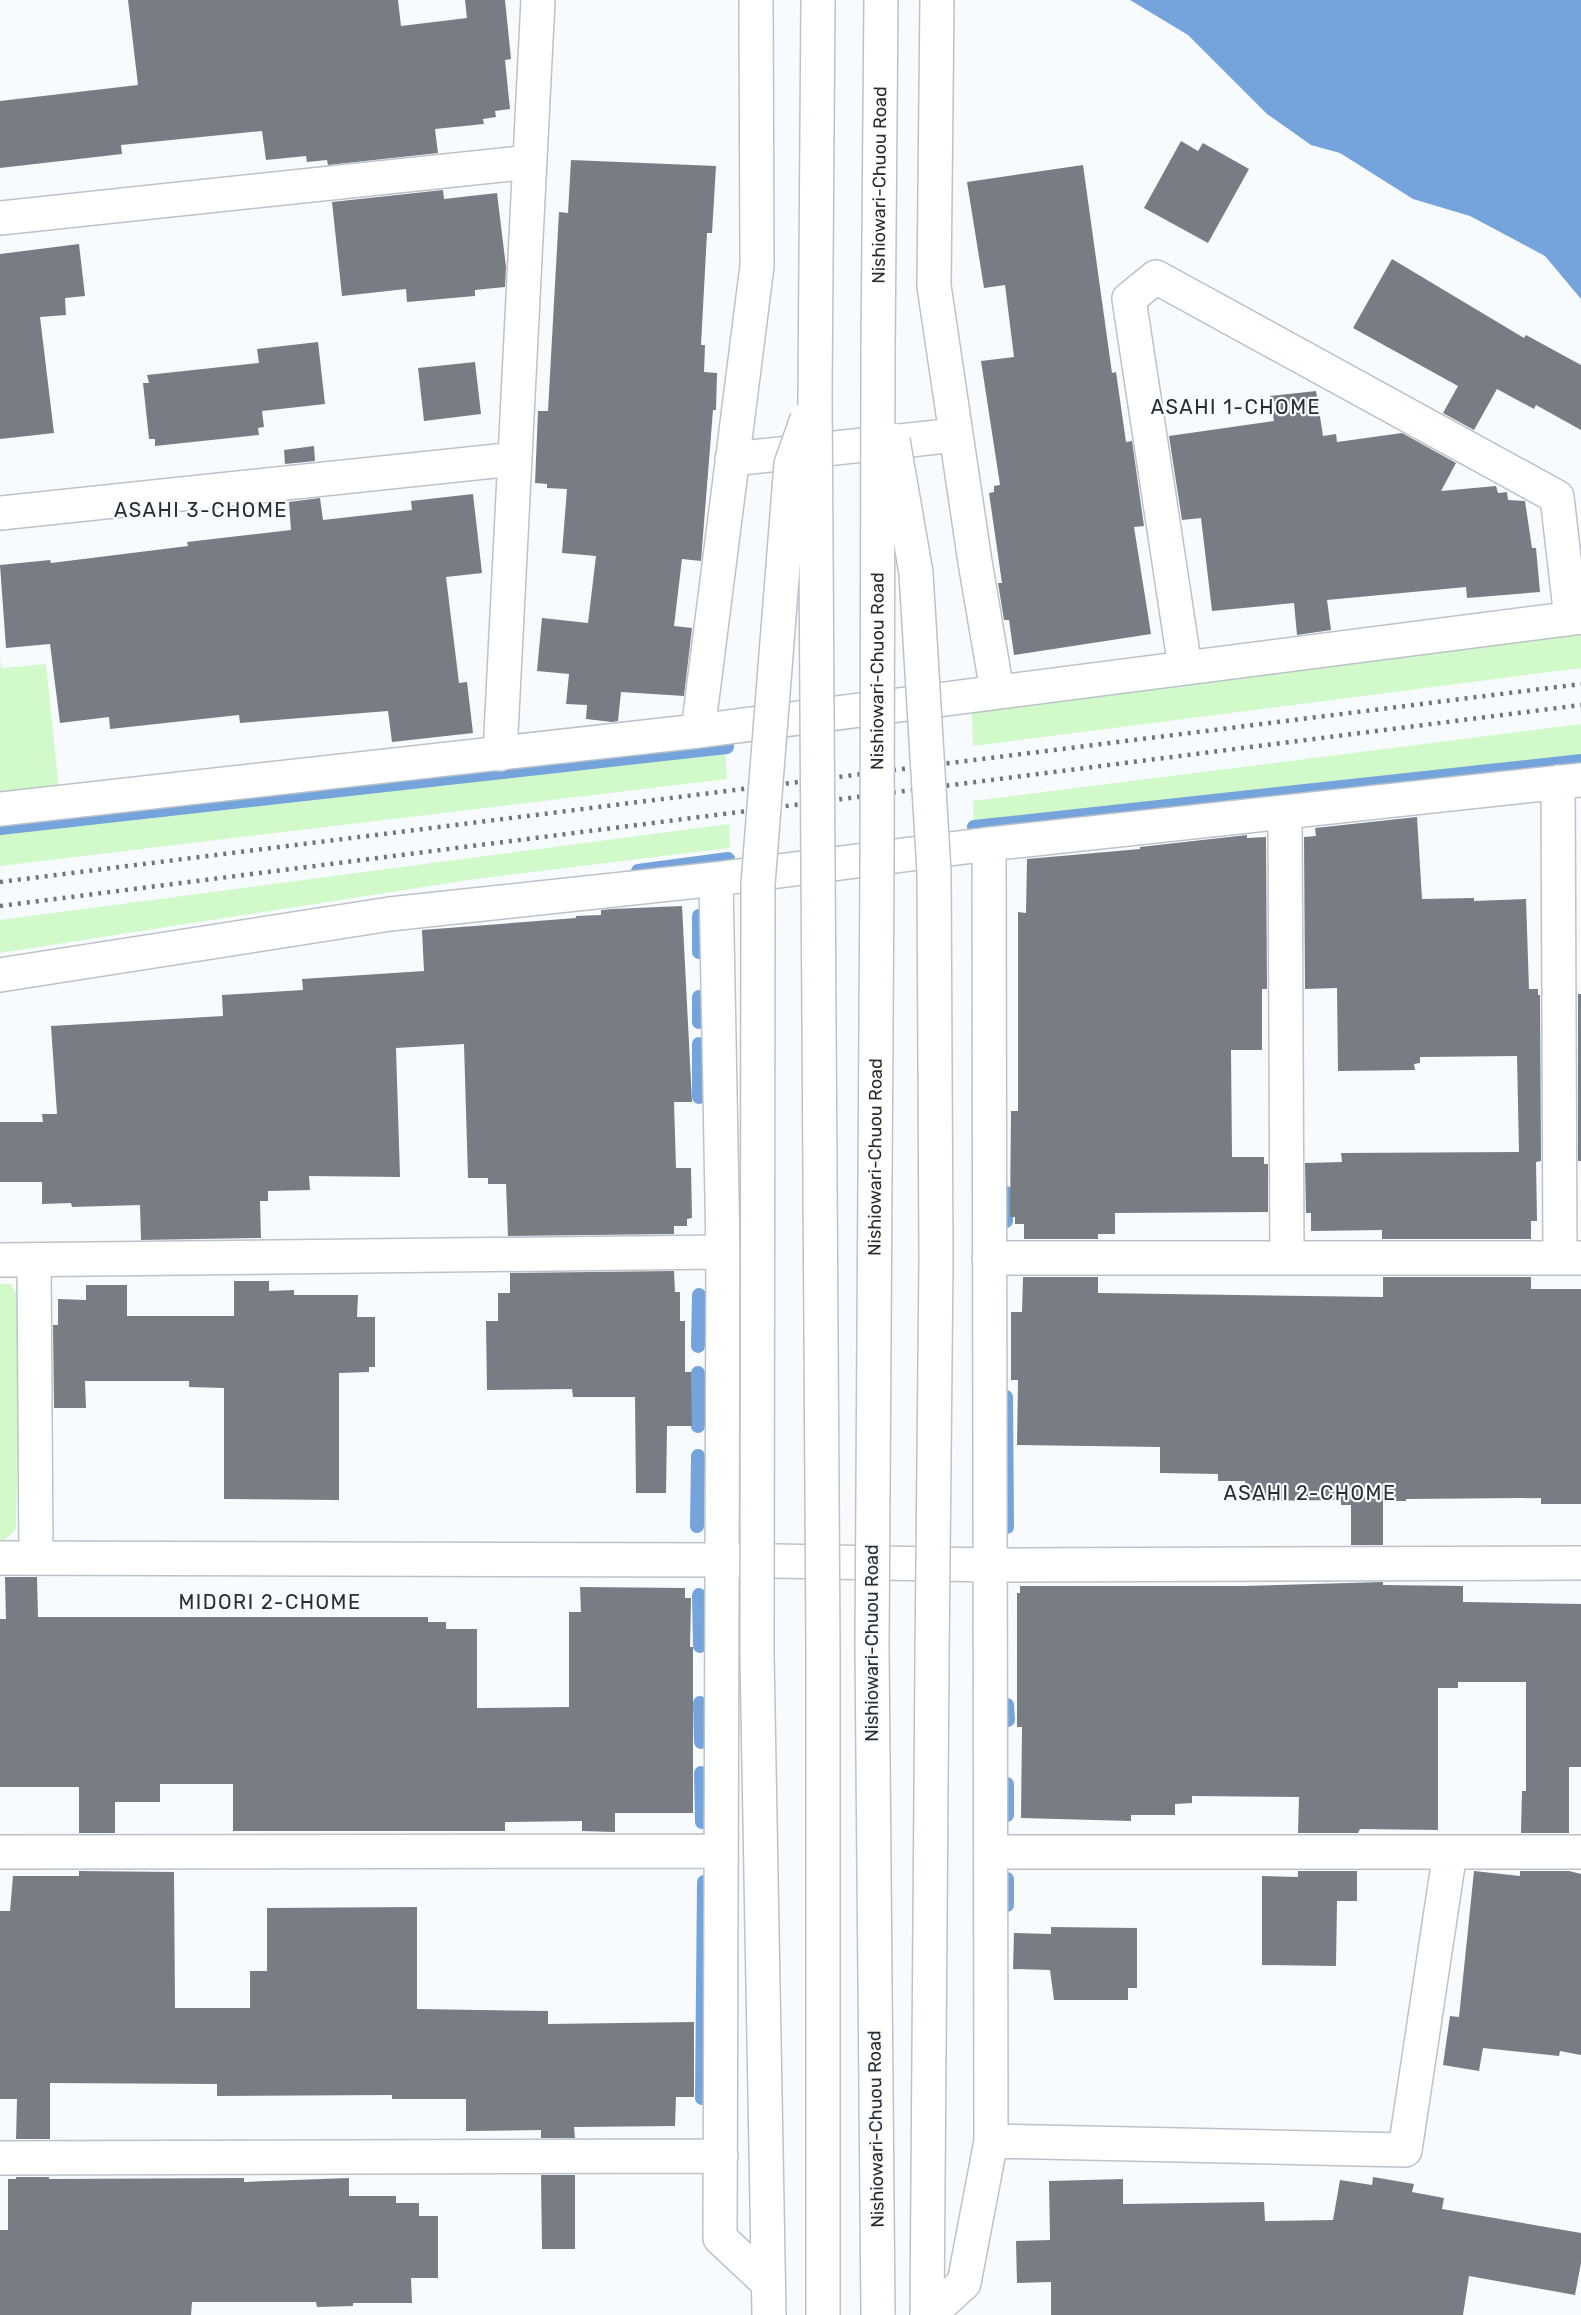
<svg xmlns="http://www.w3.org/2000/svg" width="1581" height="2315" font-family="Rubik,sans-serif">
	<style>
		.green { fill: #d1f9ca }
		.water { fill: #75a4dc }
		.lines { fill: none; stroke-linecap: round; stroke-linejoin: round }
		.stream { stroke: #75a4dc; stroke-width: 14 }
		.building { fill: #777d83 }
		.minor-casing { stroke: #bbc3c9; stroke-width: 36 }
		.primary-casing { stroke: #bbc3c9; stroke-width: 36 }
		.minor { stroke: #fff; stroke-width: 33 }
		.primary { stroke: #fff; stroke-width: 33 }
		.rail { stroke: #727578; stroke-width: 4.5; stroke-dasharray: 3 6; stroke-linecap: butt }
		.primary-bridge-casing { stroke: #bbc3c9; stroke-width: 36; stroke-linecap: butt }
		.primary-bridge { stroke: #fff; stroke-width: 33 }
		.labels { text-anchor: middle; stroke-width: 4.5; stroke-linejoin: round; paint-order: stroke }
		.street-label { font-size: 18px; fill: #2a2d2f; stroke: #f8fbfe }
		.neighbourhood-label { font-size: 20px; letter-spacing: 1.5px; fill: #2a2d2f; stroke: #f8fbfe }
	</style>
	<rect width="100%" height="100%" fill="#f8fbfe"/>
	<path class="green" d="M1581,634V668L973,746L972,712Z
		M0,656L1,668L46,664L59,790L0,796Z
		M1581,724V760L974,826L973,801Z
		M725,751L727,779L0,866V833Z
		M729,824L730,848L475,879L0,953V920Z
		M0,1284H10L20,1298L16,1529L0,1544Z"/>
	<path class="water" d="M1130,0H1581V299L1545,256L1470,216L1413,199L1340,153L1311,145L1267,114L1188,35Z"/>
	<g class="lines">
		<path class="stream" d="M974,827L1581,761
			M0,828L727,747
			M638,871L728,859
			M699,952V916
			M699,997V1022
			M699,1097V1044
			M1006,1193V1221
			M698,1346L699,1295
			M1006,1397L1007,1527
			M698,1426V1373
			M697,1526L698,1456
			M699,1595L700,1646
			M700,1703L701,1742
			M1007,1705L1008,1720
			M701,1773L702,1822
			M1007,1815V1784
			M1007,1905V1879
			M702,2098L704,1882"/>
	</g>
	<path class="building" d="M128,0H398L401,26L467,18L465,0H505L511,59L505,60L510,109L495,111L496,117L483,119L484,124L435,129L438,153L328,165L327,160L307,162L306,156L266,160L262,131L121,145L122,154L0,168V101L138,85Z
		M1181,141L1198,151L1203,143L1249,169L1208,243L1144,208Z
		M571,160L716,166L712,233H707L701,345H705L704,372L717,373L716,410H713L701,561L682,559L674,626L692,628L684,696L621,692L618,721L612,722L586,719L587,705L566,704L569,674L537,671L542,618L588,623L596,556L562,553L567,489L547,488V484L535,483L538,411H548L559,212L568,213Z
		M1083,165L1112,373L1116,372L1126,442L1132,441L1144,526L1134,527L1151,634L1014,655L1009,620H1004L998,583H1002L989,493L994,492V486L1000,485L981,361L1014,357L1005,285L984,288L967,182Z
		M443,190L444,199L497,193L506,267L505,287L475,290V296L407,302L406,289L342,296L332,202Z
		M79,244L85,296L65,298L66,315L40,317L54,433L0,439V254Z
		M1392,259L1524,338L1526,335L1581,365V430L1536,405L1534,409L1497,389L1474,430L1443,413L1458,386L1353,328Z
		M318,342L325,404L262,411L264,427L258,428L259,435L155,446V439H149L143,383H149L147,375L259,363L257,349Z
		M475,362L481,414L424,421L418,368Z
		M1316,391L1323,436L1336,434L1337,442L1402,433L1456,463L1441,491L1496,486L1498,493L1507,492L1508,500L1525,501L1532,548H1536L1540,592L1467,598L1466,587L1327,600L1331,630L1297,635L1294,603L1212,611L1201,518L1182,520L1169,436L1274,421L1270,396Z
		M314,446L315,461L285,464L284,450Z
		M473,494L482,573L446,577L459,683L467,682L473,733L392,742L388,711L240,723L239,715L110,729L109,717L60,723L50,644L6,648L0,565L50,560L51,563L188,546L187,542L291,530L289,502L320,498L323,520L412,510L411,501Z
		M1417,817L1422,899L1474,898V901L1526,899L1529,989H1538V995H1540L1541,1161L1536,1162L1537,1221H1531V1239H1382V1230L1311,1231V1213H1306L1305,1163L1342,1162L1341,1153L1519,1152L1517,1056L1420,1057V1063L1414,1064L1415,1070L1338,1071L1337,988L1305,989L1304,837L1316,836L1315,828Z
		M1247,835V838L1266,837L1267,989H1262V1050H1231L1232,1157H1264V1164H1268V1212L1115,1213V1234H1098V1239H1024V1224H1015V1217H1010L1011,1111H1018V912L1026,913L1027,859L1140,849V847Z
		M682,906L692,1102H674L676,1168H691L692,1218L687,1219V1226H674V1234L508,1236L506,1184H488V1178H468L464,1044L396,1048L400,1177L309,1176L310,1190L268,1191V1201H260L261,1238L141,1240L140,1205L72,1207L71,1203L42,1204V1182H0V1122H43L42,1114H57L51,1026L223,1016L222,995L303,990L302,979L424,971L422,930L576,918V916L601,915V910L612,909Z
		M1578,994H1581V1161H1578Z
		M674,1271L675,1292H680V1321H685V1372H691L692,1426H667L666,1493H636L635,1397H573L572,1389L487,1390L486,1321H498V1293H510V1273Z
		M1023,1277H1098V1293L1383,1297V1277H1531V1289H1581V1504H1541V1498L1406,1499V1501H1383V1545H1351V1505H1341V1500L1246,1501L1245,1481H1218V1474L1160,1473V1447L1017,1445L1018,1380H1011V1312H1022Z
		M234,1281H269V1291L294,1290V1295H358L357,1317H375V1367H369V1372L339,1373V1500L224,1499V1388L189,1387V1381H85L86,1408H54L53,1325H58V1299L86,1300V1285H127V1316H234Z
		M5,1577H37L38,1617H428V1622H446V1629H477V1708L569,1707V1612H581L580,1587L685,1588V1598H691L690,1647H693V1813H615V1832L582,1831V1821L505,1822V1831H233V1784H160V1802H115V1833H79V1787H0V1619H6Z
		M1383,1582V1585L1463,1586V1602L1581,1604V1767H1569V1833H1521L1522,1791H1526V1682H1458V1688H1438V1830L1360,1829L1358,1833H1298L1299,1797L1192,1796V1803L1175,1804V1815H1131V1821L1021,1818L1022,1727H1017V1593H1020V1586H1243Z
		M79,1871L174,1872L175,2008H250V1971H267V1908L417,1907V2009L548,2011V2024L694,2022V2097H676L675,2126L574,2127L575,2138H541V2130L466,2131V2099H392V2095L217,2096V2084L50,2083V2139H16L17,2099H0V1911H10L13,1876H79Z
		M1298,1871H1357V1901H1337L1336,1966L1262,1965V1876L1298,1877Z
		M1474,1871L1520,1876V1871H1569L1581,1874V2055L1560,2051L1559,2056L1483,2048L1479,2071L1443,2065L1450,2016L1459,2017Z
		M1051,1927L1137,1928V1988H1128V2000H1054L1050,1970L1013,1969L1014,1933L1051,1934Z
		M541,2175H575V2249H542Z
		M16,2177H49V2179L244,2178V2182L349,2178V2196H396V2203H419V2216H438V2278H411L412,2303H353V2306L317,2307L316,2302H192L191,2315H0V2230H8V2179H16Z
		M1373,2177L1414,2184L1412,2192L1444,2198L1442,2209L1581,2233V2263L1575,2295L1469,2276L1463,2315H1051V2282L1017,2283L1016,2241L1050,2240L1049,2181L1123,2179V2204L1264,2202L1265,2221L1333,2220L1340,2180L1372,2185Z"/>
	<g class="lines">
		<defs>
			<path id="minor" d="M937,0L934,286L975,562L997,691
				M0,218L530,162
				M732,459L956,435
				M0,513L515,459
				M1185,667L1129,299L1156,277L1557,497L1571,618
				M698,731L757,266L756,0
				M500,754L538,0
				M1558,782L1560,1258
				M0,809L698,731L1581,617
				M1285,812L1287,1258
				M716,879L723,1252L720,2238L768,2283
				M0,975L390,914L716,879L989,844L1581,780
				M989,1258H1581
				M0,1260L723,1252
				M34,1260L36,1558
				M0,1558L722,1560L990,1565L1581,1563
				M0,1852L721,1851
				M991,1852H1581
				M991,2141L1405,2150L1450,1852
				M0,2158L721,2156
				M929,2315L964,2283L991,2141L989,844"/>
			<g id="primary">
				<path id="s1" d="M878,349L881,0"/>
				<path d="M815,394L818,0"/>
				<path d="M757,1655L769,2315"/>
				<path d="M927,2315L932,1659"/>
			</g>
		</defs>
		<use href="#minor" class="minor-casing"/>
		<use href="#primary" class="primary-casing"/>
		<use href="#minor" class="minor"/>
		<use href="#primary" class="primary"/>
		<path class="rail" d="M0,882L1581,684
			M0,906L1581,705"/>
		<defs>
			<g id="primary-bridge">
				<path d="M815,394L823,1649V2315"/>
				<path d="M893,440L916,573L934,872L936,1259L932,1659"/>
				<path d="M757,1655L758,884L791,464L807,419"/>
				<path id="s2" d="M878,2315L872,1647L877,869L878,349"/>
			</g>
		</defs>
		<use href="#primary-bridge" class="primary-bridge-casing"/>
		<use href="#primary-bridge" class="primary-bridge"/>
	</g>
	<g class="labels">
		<g class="street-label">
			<text dy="6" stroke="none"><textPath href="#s1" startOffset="164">Nishiowari-Chuou Road</textPath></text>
			<text dy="6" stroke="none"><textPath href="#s2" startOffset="1644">Nishiowari-Chuou Road</textPath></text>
			<text dy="6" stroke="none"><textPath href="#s2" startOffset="1158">Nishiowari-Chuou Road</textPath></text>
			<text transform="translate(872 1643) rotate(-90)" y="6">Nishiowari-Chuou Road</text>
			<text transform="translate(876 2129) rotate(-91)" y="6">Nishiowari-Chuou Road</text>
		</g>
		<g class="neighbourhood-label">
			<text x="1236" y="414">ASAHI 1-CHOME</text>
			<text x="201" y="517">ASAHI 3-CHOME</text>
			<text x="1310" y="1500">ASAHI 2-CHOME</text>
			<text x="270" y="1609">MIDORI 2-CHOME</text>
		</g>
	</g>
</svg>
